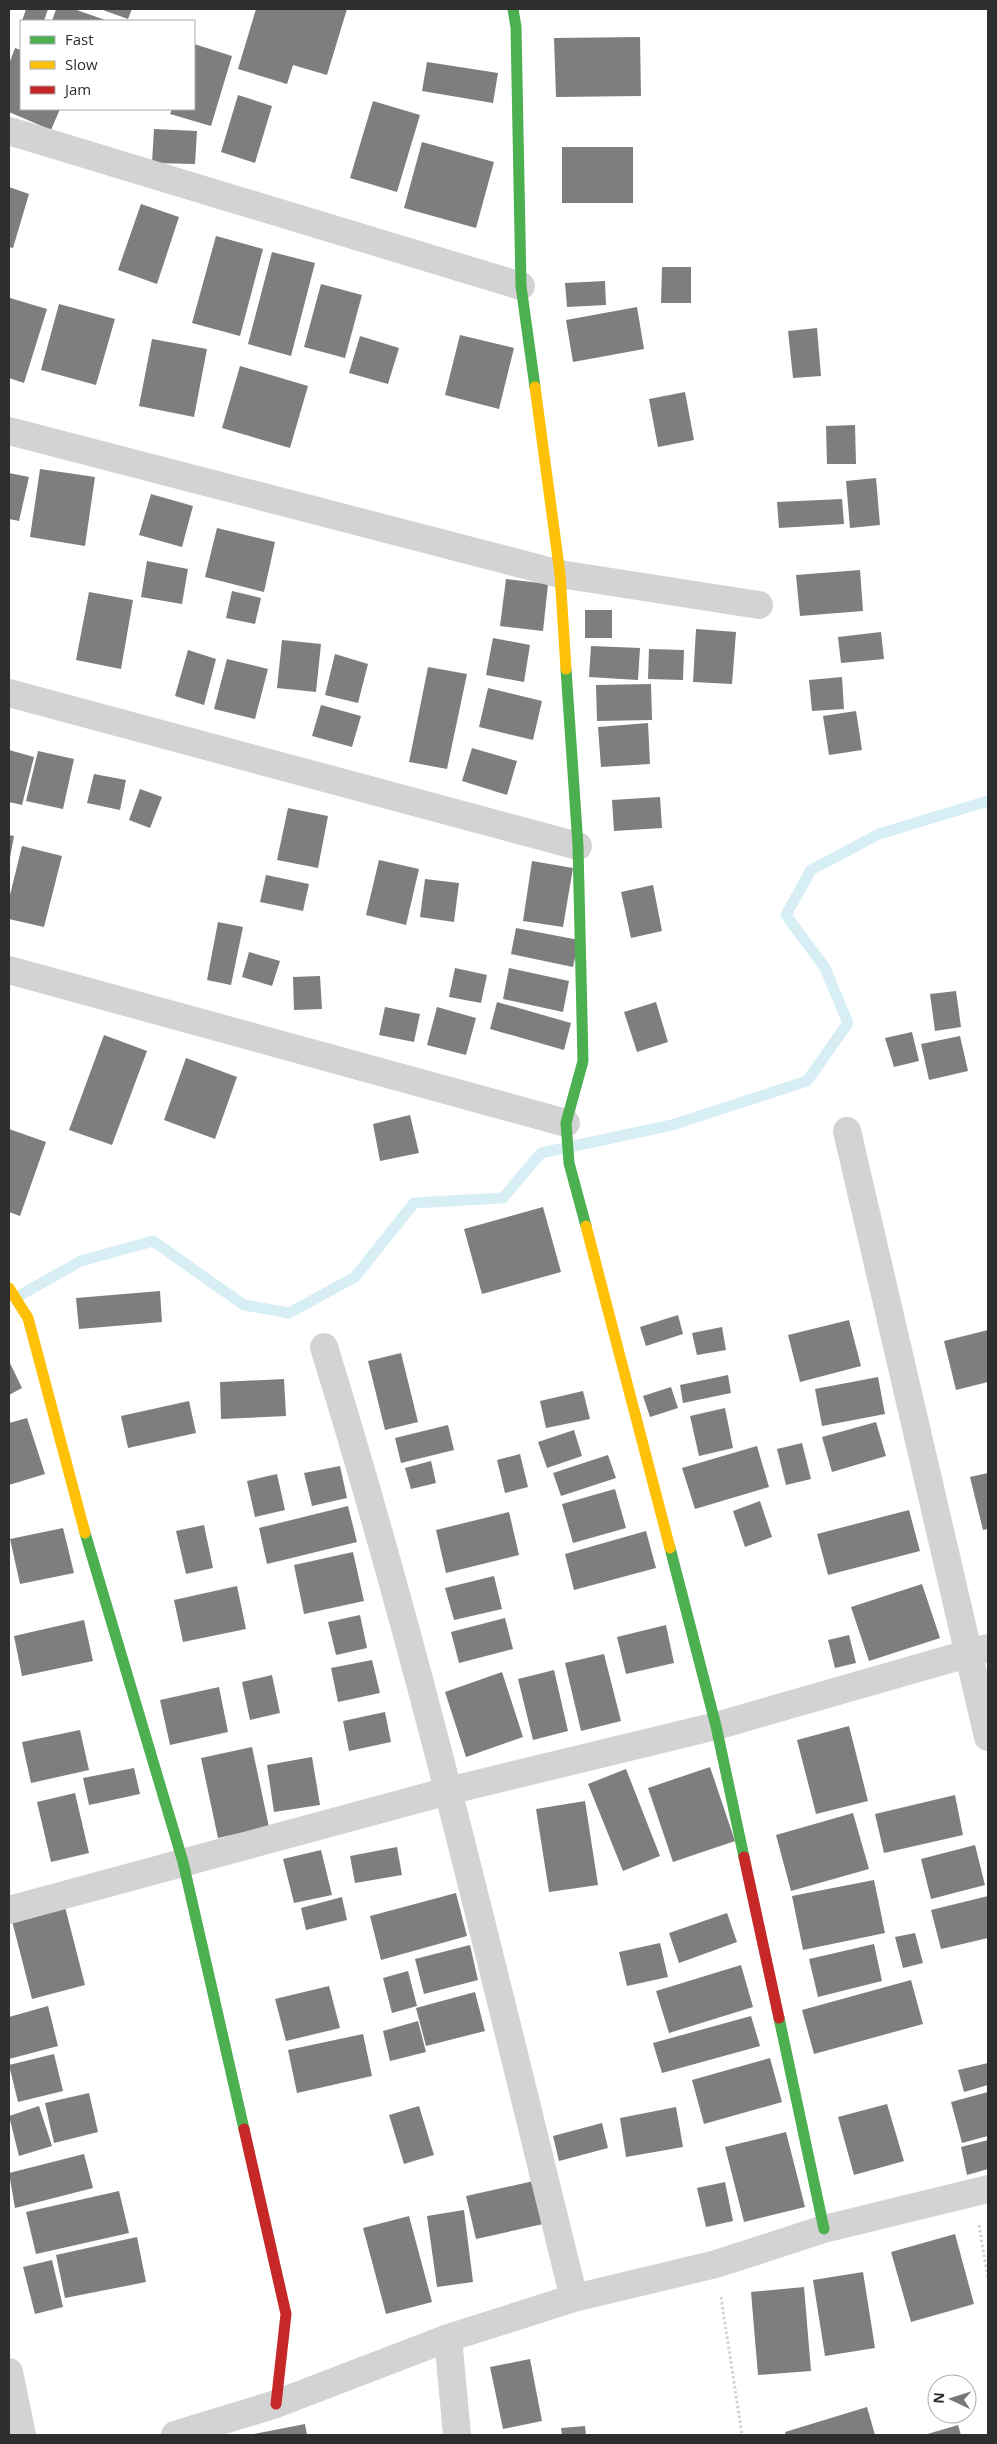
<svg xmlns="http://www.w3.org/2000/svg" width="997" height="2444" font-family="'Open Sans',sans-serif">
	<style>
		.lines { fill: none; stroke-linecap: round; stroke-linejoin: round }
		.stream { stroke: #d6eef4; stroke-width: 11 }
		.building { fill: #7e7e7e }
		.path { stroke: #d3d3d3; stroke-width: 3; stroke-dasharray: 2.5 2.5; stroke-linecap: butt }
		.street { stroke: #d3d3d3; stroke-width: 28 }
		.fast { stroke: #4caf50; stroke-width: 11 }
		.slow { stroke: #ffc107; stroke-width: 11 }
		.jam { stroke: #c62828; stroke-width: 11 }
	</style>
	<rect width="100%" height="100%" fill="#fff"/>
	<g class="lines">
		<path class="stream" d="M15,1298L81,1261L153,1241L244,1305L289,1313L355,1277L414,1203L503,1198L541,1153L672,1125L807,1081L848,1023L825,968L786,915L811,870L879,834L988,801"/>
	</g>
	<path class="building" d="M26,9H48L44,21H22Z
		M56,9H74L108,21H52Z
		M100,9H132L128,19Z
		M256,9H347L327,75L293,65L287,84L238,69Z
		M640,37L641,96L556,97L554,38Z
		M194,44L232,56L211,126L170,114L172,109H194Z
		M15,48L21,50V109H60L51,130L9,112V64Z
		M427,62L498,73L493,103L422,91Z
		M238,95L272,106L255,163L221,152Z
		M373,101L420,115L397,192L350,178Z
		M154,129L197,131L195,164L152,163Z
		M422,142L494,162L476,228L404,208Z
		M562,147H633V203H562Z
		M9,187L29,194L13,248L9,247Z
		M141,204L179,217L157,284L118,270Z
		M216,236L263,249L240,336L192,323Z
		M272,252L315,263L291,356L248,344Z
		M662,267H691V303H661Z
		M605,281L606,305L567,307L565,283Z
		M321,284L362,295L345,358L304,347Z
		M10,298L47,309L24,383L9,378Z
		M59,304L115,319L96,385L41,370Z
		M637,307L644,349L573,362L566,320Z
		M817,328L821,376L793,378L788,331Z
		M460,335L514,348L499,409L445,395Z
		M360,336L399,348L388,384L349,373Z
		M152,339L207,349L194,417L139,406Z
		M240,366L308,386L290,448L222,428Z
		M685,392L694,440L658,447L649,399Z
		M855,425L856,464H827L826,426Z
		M40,469L95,477L85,546L30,537Z
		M9,473L29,477L19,521L9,519Z
		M876,478L880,525L850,528L846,481Z
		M151,494L193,506L182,547L139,535Z
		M842,499L844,524L779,528L777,502Z
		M217,528L275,542L264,592L205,577Z
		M147,561L188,569L182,604L141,597Z
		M860,570L863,611L800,616L796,575Z
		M506,579L548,584L543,631L500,626Z
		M232,591L261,598L255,624L226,618Z
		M89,592L133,600L121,669L76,660Z
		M585,610H612V638H585Z
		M696,629L736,632L732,684L693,682Z
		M881,632L884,659L841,663L838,637Z
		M493,638L530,645L524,682L486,675Z
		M282,640L321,644L316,692L277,688Z
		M591,646L640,648L638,680L589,677Z
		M649,649L684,650L683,680L648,679Z
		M188,650L216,659L204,705L175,696Z
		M335,654L368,664L358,703L325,695Z
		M227,659L268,669L255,719L214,709Z
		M428,667L467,674L447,769L409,762Z
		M842,677L844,709L812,711L809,680Z
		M651,684L652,720L597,721L596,685Z
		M488,688L542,701L533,740L479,727Z
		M321,705L361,716L352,747L312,736Z
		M856,711L862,750L829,755L823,716Z
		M648,723L650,764L601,767L598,727Z
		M472,748L517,761L507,795L462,781Z
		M9,750L34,757L22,805L9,802Z
		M38,751L74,759L63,809L26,801Z
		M94,774L126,780L120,810L87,803Z
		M140,789L162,797L150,828L129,820Z
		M660,797L662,828L614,831L612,800Z
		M288,808L328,816L318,868L277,860Z
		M9,835L14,836L10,858H9Z
		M22,846L62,856L44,927L9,919V899Z
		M379,860L419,869L406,925L366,915Z
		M532,861L573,868L563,927L523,921Z
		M266,875L309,884L303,911L260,902Z
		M425,879L459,883L454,922L420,917Z
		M653,885L662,931L631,938L621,892Z
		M218,922L243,927L231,985L207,980Z
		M516,928L579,940L573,967L511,954Z
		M249,952L280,961L272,986L242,977Z
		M455,968L487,975L481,1003L449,997Z
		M509,968L569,981L563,1012L503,999Z
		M320,976L322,1009L294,1010L293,977Z
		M956,991L961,1027L935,1031L930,994Z
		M497,1002L571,1023L564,1050L490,1029Z
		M656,1002L668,1042L637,1052L624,1012Z
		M385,1007L420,1014L414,1042L379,1035Z
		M437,1007L476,1018L466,1055L427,1045Z
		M912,1032L919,1061L894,1067L885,1038Z
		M104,1035L147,1051L112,1145L69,1130Z
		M960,1036L968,1071L929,1080L921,1044Z
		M186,1058L237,1077L215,1139L164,1120Z
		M410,1115L419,1153L380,1161L373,1124Z
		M9,1129L46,1142L20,1216L9,1212Z
		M543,1207L561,1272L482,1294L464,1229Z
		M160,1291L162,1322L79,1329L76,1298Z
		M678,1315L683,1334L646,1346L640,1327Z
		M849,1320L861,1366L800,1382L788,1335Z
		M722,1327L726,1350L697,1355L692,1333Z
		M988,1330V1382L956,1390L944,1341Z
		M401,1353L418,1422L385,1430L368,1361Z
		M9,1361L22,1388L9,1395Z
		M728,1375L731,1393L683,1403L680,1385Z
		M878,1377L885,1414L822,1426L815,1389Z
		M284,1379L286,1416L221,1419L220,1382Z
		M671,1387L678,1408L650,1417L643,1396Z
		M583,1391L590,1419L546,1428L540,1401Z
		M189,1401L196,1433L128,1448L121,1416Z
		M725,1408L733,1448L699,1456L690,1416Z
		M27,1418L45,1474L9,1485V1423Z
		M876,1422L886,1456L832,1472L822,1437Z
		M448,1425L454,1450L401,1463L395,1438Z
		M574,1430L582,1456L547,1468L538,1442Z
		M802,1443L811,1479L786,1485L777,1449Z
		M757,1446L769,1487L695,1509L682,1468Z
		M520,1454L528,1487L505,1493L497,1460Z
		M608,1455L616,1478L561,1496L553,1473Z
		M431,1461L436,1483L411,1489L405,1468Z
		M340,1466L347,1498L312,1506L304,1473Z
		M988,1473V1529L983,1530L970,1477Z
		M277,1474L285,1510L255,1517L247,1481Z
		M615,1489L626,1528L573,1543L562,1504Z
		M760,1501L772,1537L745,1547L733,1511Z
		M348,1506L357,1542L267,1564L259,1528Z
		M909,1510L920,1551L828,1575L817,1534Z
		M509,1512L519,1555L446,1573L436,1530Z
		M204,1525L213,1568L186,1574L176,1531Z
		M63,1528L74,1573L20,1584L10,1539Z
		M646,1531L656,1568L574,1590L565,1554Z
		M353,1552L364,1601L304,1614L294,1565Z
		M494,1576L502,1609L454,1620L445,1588Z
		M922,1584L940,1638L869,1661L851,1607Z
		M237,1586L246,1629L183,1642L174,1600Z
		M360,1615L367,1648L336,1655L328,1622Z
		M505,1618L513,1649L459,1663L451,1632Z
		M84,1620L93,1661L22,1676L14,1636Z
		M666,1625L674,1663L626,1674L617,1637Z
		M849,1635L856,1663L835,1668L828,1640Z
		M604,1654L621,1721L581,1731L565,1663Z
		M372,1660L380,1693L338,1702L331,1668Z
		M554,1670L568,1731L533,1740L518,1679Z
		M502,1672L523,1737L466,1757L445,1692Z
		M272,1675L280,1713L250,1720L242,1682Z
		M219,1687L228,1732L170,1745L160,1700Z
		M385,1712L391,1742L349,1751L343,1721Z
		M849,1726L868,1801L816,1814L797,1740Z
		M80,1730L89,1770L31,1783L22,1742Z
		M252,1747L269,1827L218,1838L201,1758Z
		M312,1757L320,1805L274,1812L267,1765Z
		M710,1767L735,1841L673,1862L648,1788Z
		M134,1768L140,1794L89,1805L83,1778Z
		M626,1769L660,1856L623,1871L588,1784Z
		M75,1793L89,1853L51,1862L37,1802Z
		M955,1795L963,1835L884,1853L875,1814Z
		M585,1801L598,1885L549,1892L536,1809Z
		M853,1813L869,1869L791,1891L776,1835Z
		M975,1845L985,1885L931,1899L921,1859Z
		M397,1847L402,1875L355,1883L350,1856Z
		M321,1850L332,1895L294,1903L283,1859Z
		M874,1880L885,1933L803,1950L792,1896Z
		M456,1893L467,1936L381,1960L370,1916Z
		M988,1896V1938L941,1949L931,1910Z
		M342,1897L347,1920L306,1930L301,1908Z
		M64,1903L85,1985L32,1999L11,1917Z
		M727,1913L737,1942L679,1963L669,1933Z
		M915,1933L923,1963L903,1968L895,1937Z
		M660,1943L668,1977L627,1986L619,1952Z
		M874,1944L882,1981L818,1997L809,1959Z
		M470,1945L478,1980L424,1994L415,1959Z
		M741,1965L753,2007L669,2033L656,1991Z
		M408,1971L417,2006L392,2013L383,1978Z
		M911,1980L923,2024L814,2054L802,2010Z
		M329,1986L340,2028L286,2041L275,1999Z
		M475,1992L485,2031L426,2046L416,2008Z
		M48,2006L58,2046L9,2059V2017Z
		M751,2016L760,2046L662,2073L653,2043Z
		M418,2021L426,2052L390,2061L383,2031Z
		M363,2034L372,2076L297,2093L288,2050Z
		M54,2054L63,2091L18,2102L9,2065Z
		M770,2058L782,2102L704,2124L692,2080Z
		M988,2063V2085L964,2092L958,2070Z
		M988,2092V2136L962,2143L951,2102Z
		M89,2093L98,2132L54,2143L45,2103Z
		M887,2104L904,2161L854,2175L838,2117Z
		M39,2106L52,2146L19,2156L9,2116Z
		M419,2106L434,2155L404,2164L389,2115Z
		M676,2107L683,2147L626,2157L620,2118Z
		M602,2123L608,2148L559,2161L553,2136Z
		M786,2132L805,2207L744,2222L725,2147Z
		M988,2140V2169L967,2175L961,2147Z
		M84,2154L93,2188L15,2208L9,2173Z
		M534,2181L543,2224L476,2239L466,2196Z
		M725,2182L733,2221L706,2227L697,2188Z
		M119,2191L129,2233L36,2254L26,2212Z
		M464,2210L473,2282L437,2287L427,2216Z
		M409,2216L432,2302L386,2314L363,2228Z
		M955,2234L974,2304L911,2322L891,2252Z
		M137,2237L146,2282L65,2298L56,2255Z
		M52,2260L63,2307L35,2314L23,2267Z
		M863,2272L875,2348L825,2356L813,2280Z
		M804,2287L811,2371L758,2375L751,2292Z
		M530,2359L542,2421L503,2429L490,2367Z
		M867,2407L875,2435H786L785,2432Z
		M305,2424L307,2435H254V2434Z
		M958,2425L961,2435H924Z
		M585,2426L586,2435H562L561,2428Z"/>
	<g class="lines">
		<path class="path" d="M979,2225L988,2279
			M721,2297L742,2435"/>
		<path class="street" d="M9,131L521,286
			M9,431L560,574L759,605
			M9,693L578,846
			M9,970L566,1123
			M847,1131L988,1737
			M324,1347C421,1660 495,1980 574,2298
			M9,1910L448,1791L716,1726L988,1648
			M448,2338L457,2435
			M9,2372L22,2435
			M175,2435L276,2404L448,2338L574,2298L716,2264L824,2229L988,2189"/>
		<path class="fast" d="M513,9L516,27L521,286L535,387
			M566,669L578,846L583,1061L566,1123L569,1163L586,1226
			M85,1533L183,1862L244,2129
			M670,1548L716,1726L744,1857
			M779,2018L824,2229"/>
		<path class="slow" d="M535,387L560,574L566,669
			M586,1226L670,1548
			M9,1288L28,1318L85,1533"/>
		<path class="jam" d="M744,1857L779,2018
			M244,2129L286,2314L276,2404"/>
	</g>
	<rect width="997" height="2444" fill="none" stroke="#2e2e2e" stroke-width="20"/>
	<rect x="20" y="20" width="175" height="90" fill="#ffffff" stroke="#ababab"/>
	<rect x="30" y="36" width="25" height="8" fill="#4caf50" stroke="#ababab"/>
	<text x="65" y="45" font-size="15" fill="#2e2e2e">Fast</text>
	<rect x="30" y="61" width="25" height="8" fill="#ffc107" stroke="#ababab"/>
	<text x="65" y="70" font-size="15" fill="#2e2e2e">Slow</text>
	<rect x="30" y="86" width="25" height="8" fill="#c62828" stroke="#ababab"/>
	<text x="65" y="95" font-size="15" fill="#2e2e2e">Jam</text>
	<g transform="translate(952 2399) rotate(274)"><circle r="24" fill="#ffffff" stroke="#ababab"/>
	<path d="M0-4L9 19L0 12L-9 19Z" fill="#777777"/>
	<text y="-8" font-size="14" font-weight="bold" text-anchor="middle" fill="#2e2e2e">N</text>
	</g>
</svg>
